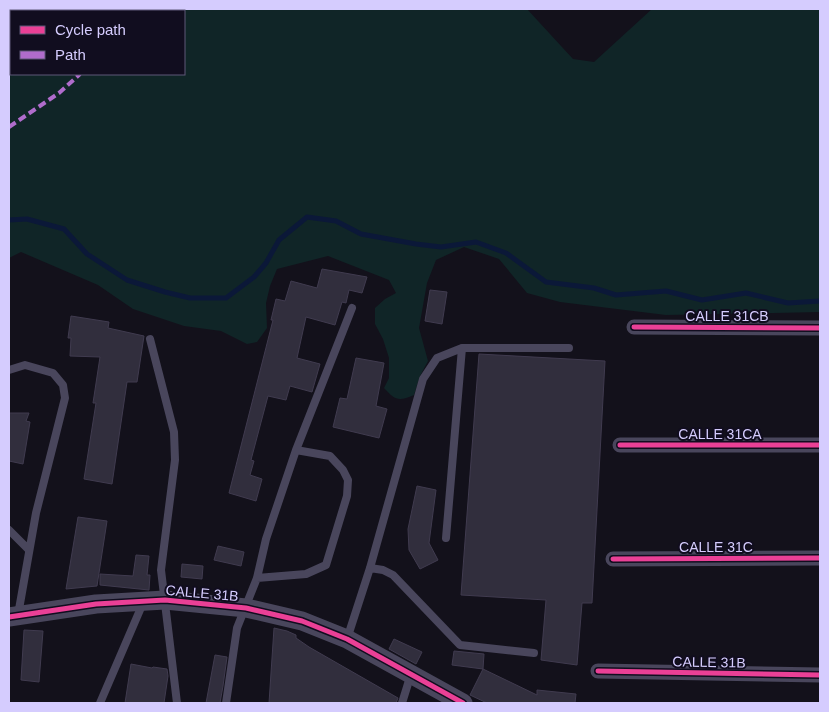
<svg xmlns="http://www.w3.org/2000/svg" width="829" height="712" font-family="Helvetica,sans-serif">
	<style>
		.green { fill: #102527 }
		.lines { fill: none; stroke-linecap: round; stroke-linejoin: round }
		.stream { stroke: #0b1838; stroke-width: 5 }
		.building { fill: #312e3d; stroke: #403b4f }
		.service { stroke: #49465c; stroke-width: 8 }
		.minor { stroke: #49465c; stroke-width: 15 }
		.tertiary { stroke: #49465c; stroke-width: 19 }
		.quiet { stroke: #b06ccc; stroke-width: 4; stroke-dasharray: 8 4; stroke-linecap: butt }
		.cycleway-casing { stroke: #110d1f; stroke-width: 8 }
		.cycleway { stroke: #ea4096; stroke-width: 5 }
		.labels { text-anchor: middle; stroke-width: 4; stroke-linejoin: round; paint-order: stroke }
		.street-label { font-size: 14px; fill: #d5ccfe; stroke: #110d1f }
	</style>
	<rect width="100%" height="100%" fill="#13111b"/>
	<path class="green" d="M9,9H117L118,11H11V74H184V11H162L164,9H527L573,59L594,62L652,9H820V312L666,315L560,302L527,293L499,259L464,247L436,260L427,283L419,328L428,361L420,376L414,395C398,402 395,400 384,388L389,378V358L383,339L375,324V308L385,299L396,293L389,280L328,256L277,269L270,286L266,303L267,328L257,342L247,344L221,331L184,326L133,309L98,285L21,252L9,258Z"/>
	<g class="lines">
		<path class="stream" d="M9,220L27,219L64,229L87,254L127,280L165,292L190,298H226L254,277L266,263L279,240L307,217L336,221L361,234L416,244L441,247L476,242L506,253L546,282L594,288L616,295L666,291L702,300L746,293L788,303L820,301"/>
	</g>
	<path class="building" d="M322,269L367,277L362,293L349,290L346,303L342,302L335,325L306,317L297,358L320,364L312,392L290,386L286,400L268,396L251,460L254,461L250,475L262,479L256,501L229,493L273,320H271L276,299L285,301L291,281L317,288Z
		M430,290L447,292L442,324L425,321Z
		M71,316L109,322L108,328L144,336L137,382H127L112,484L84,479L96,403H93L100,357L70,356L71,338H68Z
		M479,354L605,361L592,603H582L577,665L541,660L546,600L461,595Z
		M356,358L384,363L376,406L387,409L379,438L333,427L340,398L347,399Z
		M9,413H29L26,421L30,422L23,464L9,461Z
		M417,486L436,490L429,543L438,560L420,569L409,550L408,529Z
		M78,517L107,521L97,586L66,589Z
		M218,546L244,552L241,566L214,560Z
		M136,555L149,556L147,575H150L149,590L100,585V574L133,576Z
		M182,564L203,566L202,579L181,577Z
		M274,628L287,631L296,635V638L309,647L398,698L396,703H269Z
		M24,630L43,631L39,682L21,680Z
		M394,639L422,652L416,664L389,649Z
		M454,651L484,654L483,669L452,665Z
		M215,655L227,657L223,686L220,703H206Z
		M131,664L152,668L153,667L167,669L168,676L164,703H125Z
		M483,669L537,695V690L576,694L575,703H487L470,695Z"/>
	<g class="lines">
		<path class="service" d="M150,339L174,432L175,460L161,570L177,703
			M9,370L25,365L53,373L63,385L65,398L36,513L18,615
			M9,530L29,550
			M446,538L462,348
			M370,568L383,570L393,575L460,645L534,653
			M257,578L306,574L326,565L347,496L348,480L343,470L330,456L296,450
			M347,639L370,568L423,379L437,358L462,348H569
			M100,703L143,603
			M226,703L237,628L257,578L266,539L296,450L352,308
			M402,703L411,674"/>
		<path class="minor" d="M634,327L820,328
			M620,445H820
			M613,559L820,558
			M598,671L820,675"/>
		<path class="tertiary" d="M9,617L96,604L165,600L246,608L302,621L347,639L463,703"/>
		<path class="quiet" d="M134,9V11
			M9,127L59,93L80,74"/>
		<defs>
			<path id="cycleway" d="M634,327L820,328
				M620,445H820
				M613,559L820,558
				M9,617L96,604L165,600L246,608L302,621L347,639L463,703
				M598,671L820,675"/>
		</defs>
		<use href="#cycleway" class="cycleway-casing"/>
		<use href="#cycleway" class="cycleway"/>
	</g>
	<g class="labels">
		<g class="street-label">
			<text x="727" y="321">CALLE 31CB</text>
			<text x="720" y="439">CALLE 31CA</text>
			<text x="716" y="552">CALLE 31C</text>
			<text transform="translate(202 593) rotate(5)" y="5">CALLE 31B</text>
			<text transform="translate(709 662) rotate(1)" y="5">CALLE 31B</text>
		</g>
	</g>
	<rect width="829" height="712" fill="none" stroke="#d5ccfe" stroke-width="20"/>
	<rect x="10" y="10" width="175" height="65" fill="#110d1f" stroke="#5f5978"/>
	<rect x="20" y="26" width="25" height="8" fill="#ea4096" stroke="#5f5978"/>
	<text x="55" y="35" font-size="15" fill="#d5ccfe">Cycle path</text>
	<rect x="20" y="51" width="25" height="8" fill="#b06ccc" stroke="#5f5978"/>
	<text x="55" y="60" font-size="15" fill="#d5ccfe">Path</text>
</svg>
